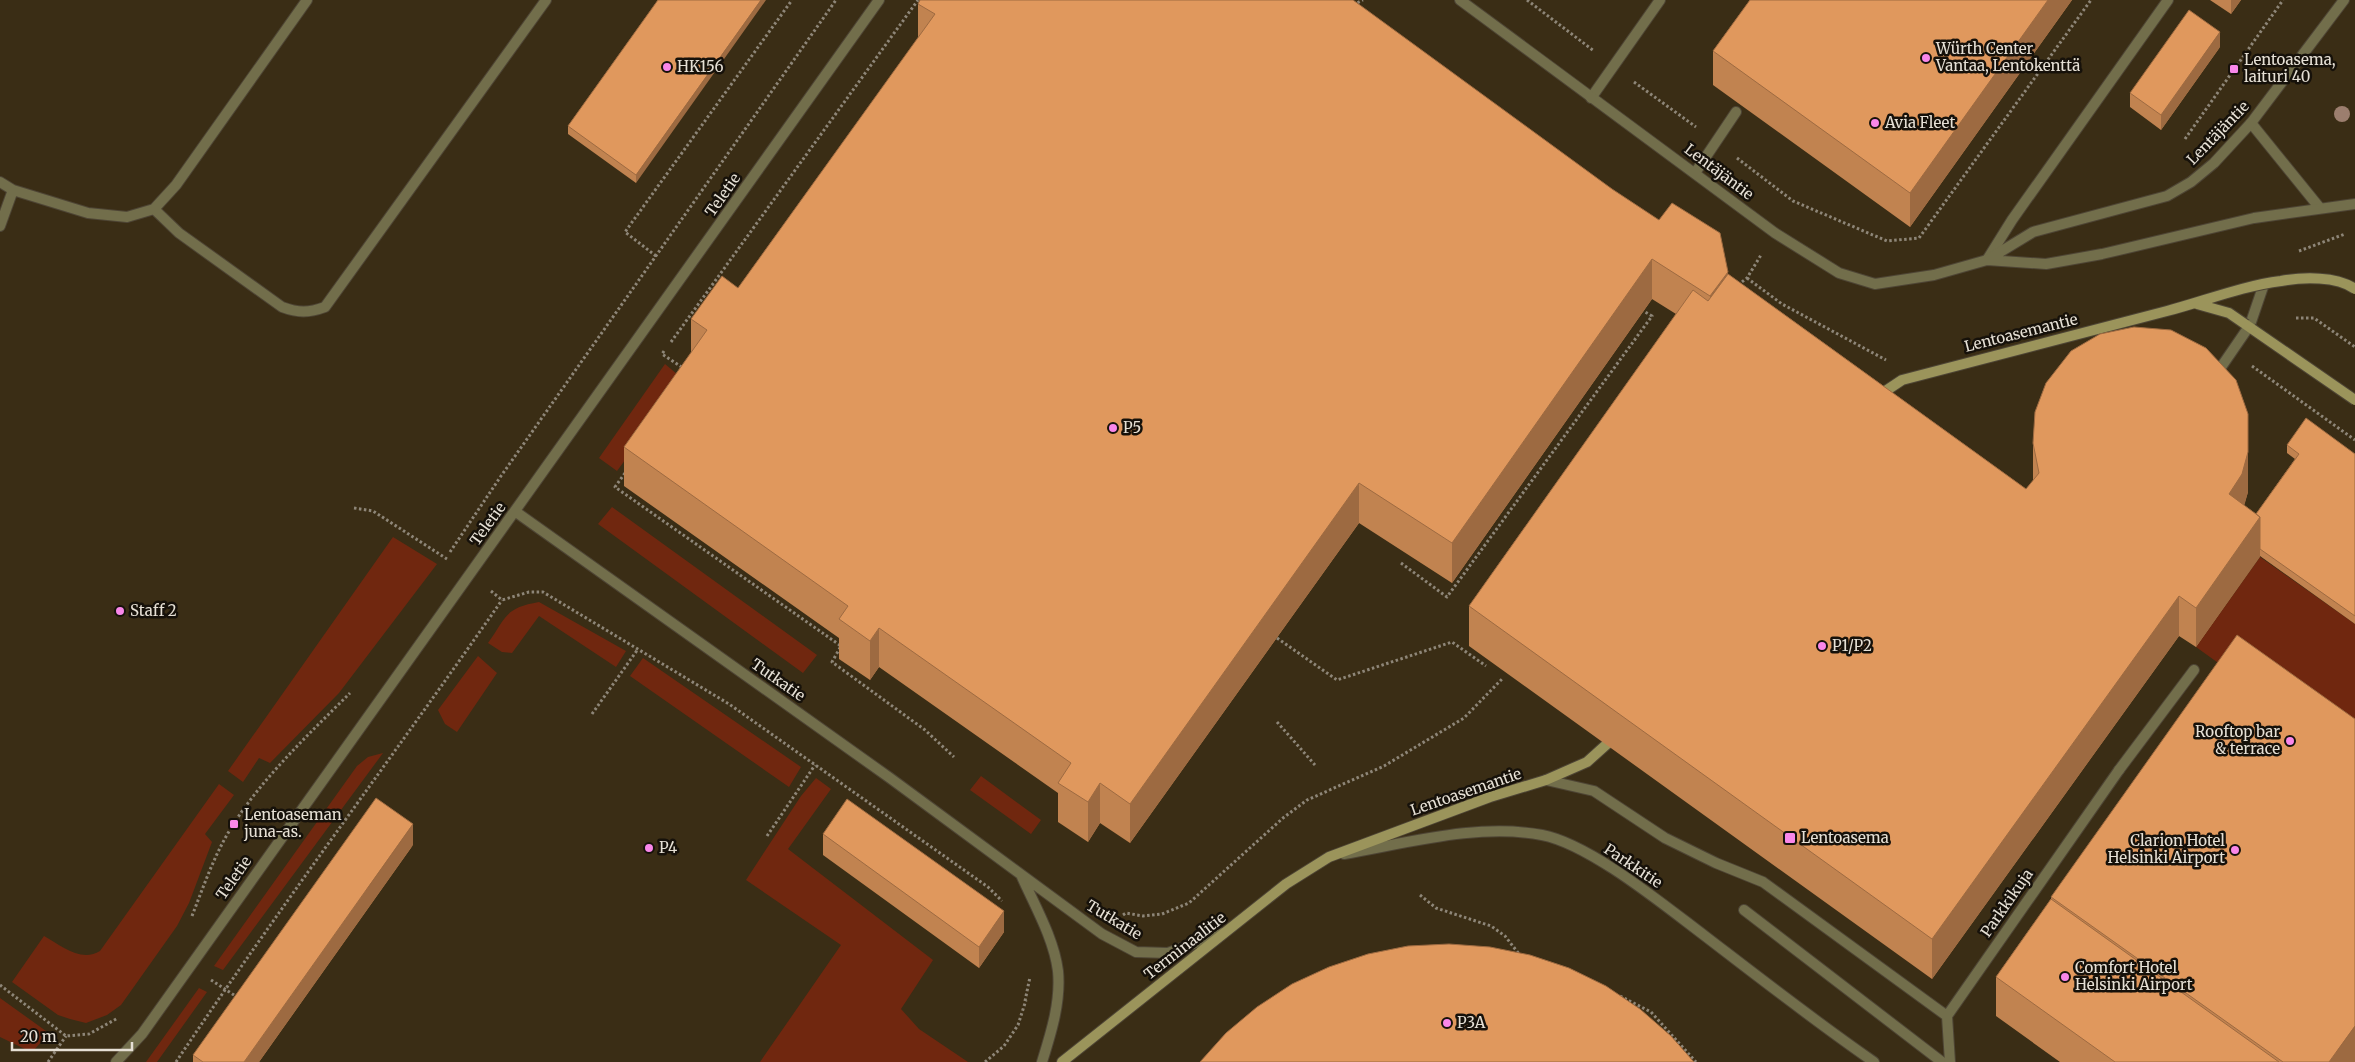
<svg xmlns="http://www.w3.org/2000/svg" width="2355" height="1062" font-family="Merriweather,serif">
	<style>
		.built { fill: #3a2d15 }
		.green { fill: #70270f }
		.lines { fill: none; stroke-linecap: round; stroke-linejoin: round }
		.service-casing { stroke: #4e4535; stroke-width: 12 }
		.minor-casing { stroke: #4e4535; stroke-width: 12 }
		.tertiary-casing { stroke: #4e4535; stroke-width: 12 }
		.secondary-casing { stroke: #4e4535; stroke-width: 12 }
		.path { stroke: #8e8678; stroke-width: 3; stroke-dasharray: 2.5 2.5; stroke-linecap: butt }
		.service { stroke: #726e4b; stroke-width: 10 }
		.minor { stroke: #726e4b; stroke-width: 10 }
		.tertiary { stroke: #726e4b; stroke-width: 10 }
		.secondary { stroke: #9b945b; stroke-width: 10 }
		.service-bridge-casing { stroke: #4e4535; stroke-width: 12; stroke-linecap: butt }
		.secondary-bridge-casing { stroke: #4e4535; stroke-width: 12; stroke-linecap: butt }
		.path-bridge { stroke: #8e8678; stroke-width: 3; stroke-dasharray: 2.5 2.5; stroke-linecap: butt }
		.service-bridge { stroke: #726e4b; stroke-width: 10 }
		.secondary-bridge { stroke: #9b945b; stroke-width: 10 }
		.tree { fill: #9c7e6e }
		.wall { fill: #c18350 }
		.shaded-wall { fill: #9d6a41 }
		.building { fill: #e0985d; stroke: #9d6a41 }
		.poi-dot { fill: #f987e9; stroke: #16110a; stroke-width: 2 }
		.labels { text-anchor: middle; stroke-width: 5; stroke-linejoin: round; paint-order: stroke }
		.poi-label { font-size: 15px; fill: #e6e0d5; stroke: #16110a; text-anchor: start }
		.street-label { font-size: 15px; fill: #e6e0d5; stroke: #16110a }
	</style>
	<rect width="100%" height="100%" fill="#312817"/>
	<path class="built" d="M0,0H2355V1062H0Z"/>
	<path class="green" d="M665,364L684,380L617,471L599,458Z
		M612,507L817,655L803,673L598,524Z
		M393,537L437,564L339,693L270,763L259,758L243,782L228,771Z
		M2260,557L2355,624V761L2196,647Z
		M539,602L626,651L616,667L539,616L512,653L502,652L488,643C507,616 505,608 539,602Z
		M478,656L497,673L457,732L445,724L438,710Z
		M643,658L801,767L789,787L630,676Z
		M383,753L223,970L214,966L357,766L368,757Z
		M981,776L1041,820L1031,834L970,790Z
		M816,778L831,789L788,849L933,960L901,1009L919,1029L968,1062H760L841,945L746,880L801,796Z
		M219,784L234,795L205,834L212,842L189,903L177,926L121,1005L107,1015L86,1023L70,1019L58,1015L12,982L44,936C60,945 81,963 100,951Z
		M199,988L207,992L157,1062H146Z
		M0,998L46,1031L42,1041L34,1050H27L0,1037Z"/>
	<g class="lines">
		<defs>
			<path id="service" d="M1591,98L1660,0
				M2251,123L2319,207
				M1695,173L1736,112
				M0,182L13,190L88,213L127,217L154,209L176,185L307,0
				M154,209L179,233L282,307C298,313 309,313 325,307L546,0
				M0,226L13,190
				M1987,260L2012,220L2168,0
				M2250,325L2264,284
				M2119,770L2194,670
				M1744,910L1942,1062"/>
			<path id="minor" d="M1460,0L1775,233L1839,273L1875,284L1934,275L1987,260L2033,232L2167,196L2191,182L2214,163L2251,123L2344,0
				M1987,260L2046,264L2102,254L2254,218L2355,204
				M516,512L890,778L1102,934L1136,952L1168,953L1223,933
				M1546,780L1594,791L1665,838L1716,863L1763,882L1947,1016
				M1022,877C1035,906 1054,939 1058,971C1061,1002 1051,1033 1042,1062
				M116,1062L142,1034L879,0
				M1950,1062L1947,1016L2119,770"/>
			<path id="tertiary" d="M1344,854C1408,843 1478,823 1542,835C1590,844 1665,906 1705,936C1761,979 1816,1022 1874,1062"/>
			<path id="secondary" d="M1062,1062L1286,884L1329,857L1490,797L1546,780L1587,762L1607,744"/>
		</defs>
		<use href="#service" class="service-casing"/>
		<use href="#minor" class="minor-casing"/>
		<use href="#tertiary" class="tertiary-casing"/>
		<use href="#secondary" class="secondary-casing"/>
		<path class="path" d="M1527,0L1594,51
			M1353,5L1363,0
			M1634,82L1696,127
			M2185,139L2283,0
			M1737,158L1793,201L1887,241L1919,238L2091,0
			M2299,251L2345,234
			M656,256L625,232L792,0
			M1747,278L1782,304L1886,360
			M1738,285L1747,278L1761,255
			M671,342L918,0
			M664,351L662,354L683,368
			M625,473L615,487L841,646L832,662L925,730L954,757
			M354,508L373,511L447,559
			M450,552L501,476L836,0
			M1401,563L1447,597L1652,316L1640,309
			M491,591L502,600L529,592H543L729,704L988,887L1002,901
			M592,714L638,649
			M1277,722L1315,765
			M767,836L815,765
			M1420,895L1436,908L1491,926L1505,936L1519,954
			M1123,915L1126,913L1143,916L1162,914L1189,903L1283,818L1307,800L1384,766L1464,718L1502,679
			M192,916C201,893 209,870 220,848C248,791 305,738 350,693
			M211,980L237,997
			M0,985L66,1036L89,1034L118,1018
			M1620,996L1651,1012L1696,1062
			M1025,1001L1030,977
			M48,1062L66,1036
			M176,1062C281,905 394,755 502,600
			M985,1062L1004,1046L1018,1025L1026,1000"/>
		<use href="#service" class="service"/>
		<use href="#minor" class="minor"/>
		<use href="#tertiary" class="tertiary"/>
		<use href="#secondary" class="secondary"/>
		<defs>
			<path id="service-bridge" d="M2215,376L2250,325"/>
			<path id="secondary-bridge" d="M2197,304L2229,313L2355,400
				M1878,396L1902,380C1990,357 2079,334 2167,311C2205,301 2242,286 2281,281C2303,277 2337,276 2355,289"/>
		</defs>
		<use href="#service-bridge" class="service-bridge-casing"/>
		<use href="#secondary-bridge" class="secondary-bridge-casing"/>
		<path class="path-bridge" d="M2296,318H2314L2355,347
			M2252,366L2355,440
			M1277,638L1337,680L1452,642L1486,666"/>
		<use href="#service-bridge" class="service-bridge"/>
		<use href="#secondary-bridge" class="secondary-bridge"/>
	</g>
	<circle class="tree" cx="2342" cy="114" r="8"/>
	<path class="wall" d="M658,0L636,183L568,134V126Z
		M1750,0H2072L1910,227L1713,85V51Z
		M2210,0H2241L2231,14Z
		M918,4L1728,274L2026,489L2033,481V443L2248,492L2244,505L2256,514L2295,459L2287,453V445L2355,454V624L2260,556L2196,647L2179,636L1932,979L1469,646V606L1676,314L1652,299L1452,583L1359,523L1130,843L1100,823L1088,842L1058,822V793L879,667L870,680L839,659V638L624,486V447L691,354V319L738,288L918,38Z
		M2220,47L2161,130L2130,107V93Z
		M823,834L1004,932L979,968L823,855Z
		M413,845L259,1062H193V1055Z
		M2051,897L2355,1062H2060L1996,1016V977L2051,899Z"/>
	<path class="shaded-wall" d="M761,0H766L636,183V175Z
		M2048,0H2072L1910,227V193Z
		M2231,0H2241L2231,14Z
		M2220,32V47L2161,130V115Z
		M1652,259V299L1452,583V543Z
		M1728,272V312L1710,336V296Z
		M2248,452V492L2242,514L2229,494Z
		M1359,483V523L1130,843V804Z
		M2260,517V557L2196,647V608Z
		M2179,596V636L1932,979V939Z
		M879,628V667L870,680V641Z
		M1100,783V823L1088,842V802Z
		M413,824V845L259,1062H244Z
		M1004,911V932L979,968V947Z
		M2355,1026V1062H2329Z"/>
	<path class="building" d="M658,0H761L636,175L568,126Z
		M920,0H1353L1612,189L1659,220L1672,203L1720,233L1728,272L1710,296L1652,259L1452,543L1359,483L1130,804L1100,783L1088,802L1058,783L1071,763L879,628L870,641L839,619L848,606L624,447L707,330L691,319L722,276L738,288L935,14L918,4Z
		M1750,0H2048L1910,193L1713,51Z
		M2189,10L2220,32L2161,115L2130,93Z
		M1728,274L2026,489L2039,473L2033,443L2035,412L2046,383L2071,351L2100,334L2134,327L2171,330L2206,348L2236,380L2248,414V452L2242,474L2229,494L2260,517L2196,608L2179,596L1932,939L1469,606L1693,290L1708,301Z
		M2306,418L2355,454V616L2260,549V517L2256,514L2299,454L2287,445Z
		M2237,635L2355,719V1026L2329,1062H2283L2051,897Z
		M376,798L413,824L244,1062H203L193,1055Z
		M847,799L1004,911L979,947L823,834Z
		M2051,899L2279,1062H2115L1996,977Z
		M1449,944L1490,947L1530,955L1569,968L1606,986L1640,1009L1671,1036L1694,1062H1200L1226,1033L1257,1007L1292,984L1329,967L1368,954L1408,946Z"/>
	<g class="poi-dot">
		<circle cx="1926" cy="58" r="5"/>
		<circle cx="667" cy="67" r="5"/>
		<rect x="2229" y="64" width="10" height="10" rx="2.5"/>
		<circle cx="1875" cy="123" r="5"/>
		<circle cx="1113" cy="428" r="5"/>
		<circle cx="120" cy="611" r="5"/>
		<circle cx="1822" cy="646" r="5"/>
		<circle cx="2290" cy="741" r="5"/>
		<rect x="229" y="819" width="10" height="10" rx="2.5"/>
		<rect x="1784" y="832" width="12" height="12" rx="2.5"/>
		<circle cx="649" cy="848" r="5"/>
		<circle cx="2235" cy="850" r="5"/>
		<circle cx="2065" cy="977" r="5"/>
		<circle cx="1447" cy="1023" r="5"/>
	</g>
	<g class="labels">
		<g class="poi-label">
			<text x="1936" y="54">Würth Center<tspan x="1936" dy="17">Vantaa, Lentokenttä</tspan></text>
			<text x="2244" y="65">Lentoasema,<tspan x="2244" dy="17">laituri 40</tspan></text>
			<text x="677" y="72">HK156</text>
			<text x="1885" y="128">Avia Fleet</text>
			<text x="1123" y="433">P5</text>
			<text x="130" y="616">Staff 2</text>
			<text x="1832" y="651">P1/P2</text>
			<text x="2280" y="737" text-anchor="end">Rooftop bar<tspan x="2280" dy="17">&amp; terrace</tspan></text>
			<text x="244" y="820">Lentoaseman<tspan x="244" dy="17">juna-as.</tspan></text>
			<text x="1801" y="843">Lentoasema</text>
			<text x="2225" y="846" text-anchor="end">Clarion Hotel<tspan x="2225" dy="17">Helsinki Airport</tspan></text>
			<text x="659" y="853">P4</text>
			<text x="2075" y="973">Comfort Hotel<tspan x="2075" dy="17">Helsinki Airport</tspan></text>
			<text x="1457" y="1028">P3A</text>
		</g>
		<g class="street-label">
			<text transform="translate(2218 133) rotate(-46)" y="5">Lentäjäntie</text>
			<text transform="translate(1719 172) rotate(37)" y="5">Lentäjäntie</text>
			<text transform="translate(723 195) rotate(-55)" y="5">Teletie</text>
			<text transform="translate(2021 333) rotate(-14)" y="5">Lentoasemantie</text>
			<text transform="translate(488 524) rotate(-54)" y="5">Teletie</text>
			<text transform="translate(778 680) rotate(35)" y="5">Tutkatie</text>
			<text transform="translate(1466 792) rotate(-19)" y="5">Lentoasemantie</text>
			<text transform="translate(1633 866) rotate(34)" y="5">Parkkitie</text>
			<text transform="translate(234 878) rotate(-55)" y="5">Teletie</text>
			<text transform="translate(2007 903) rotate(-55)" y="5">Parkkikuja</text>
			<text transform="translate(1114 920) rotate(31)" y="5">Tutkatie</text>
			<text transform="translate(1185 946) rotate(-38)" y="5">Terminaalitie</text>
		</g>
	</g>
	<path d="M12 1042v8h120v-8" fill="none" stroke="#e6e0d5" stroke-width="2.5"/>
	<text x="20" y="1042" font-size="15" fill="#e6e0d5" stroke="#16110a" stroke-width="4" paint-order="stroke">20 m</text>
</svg>
